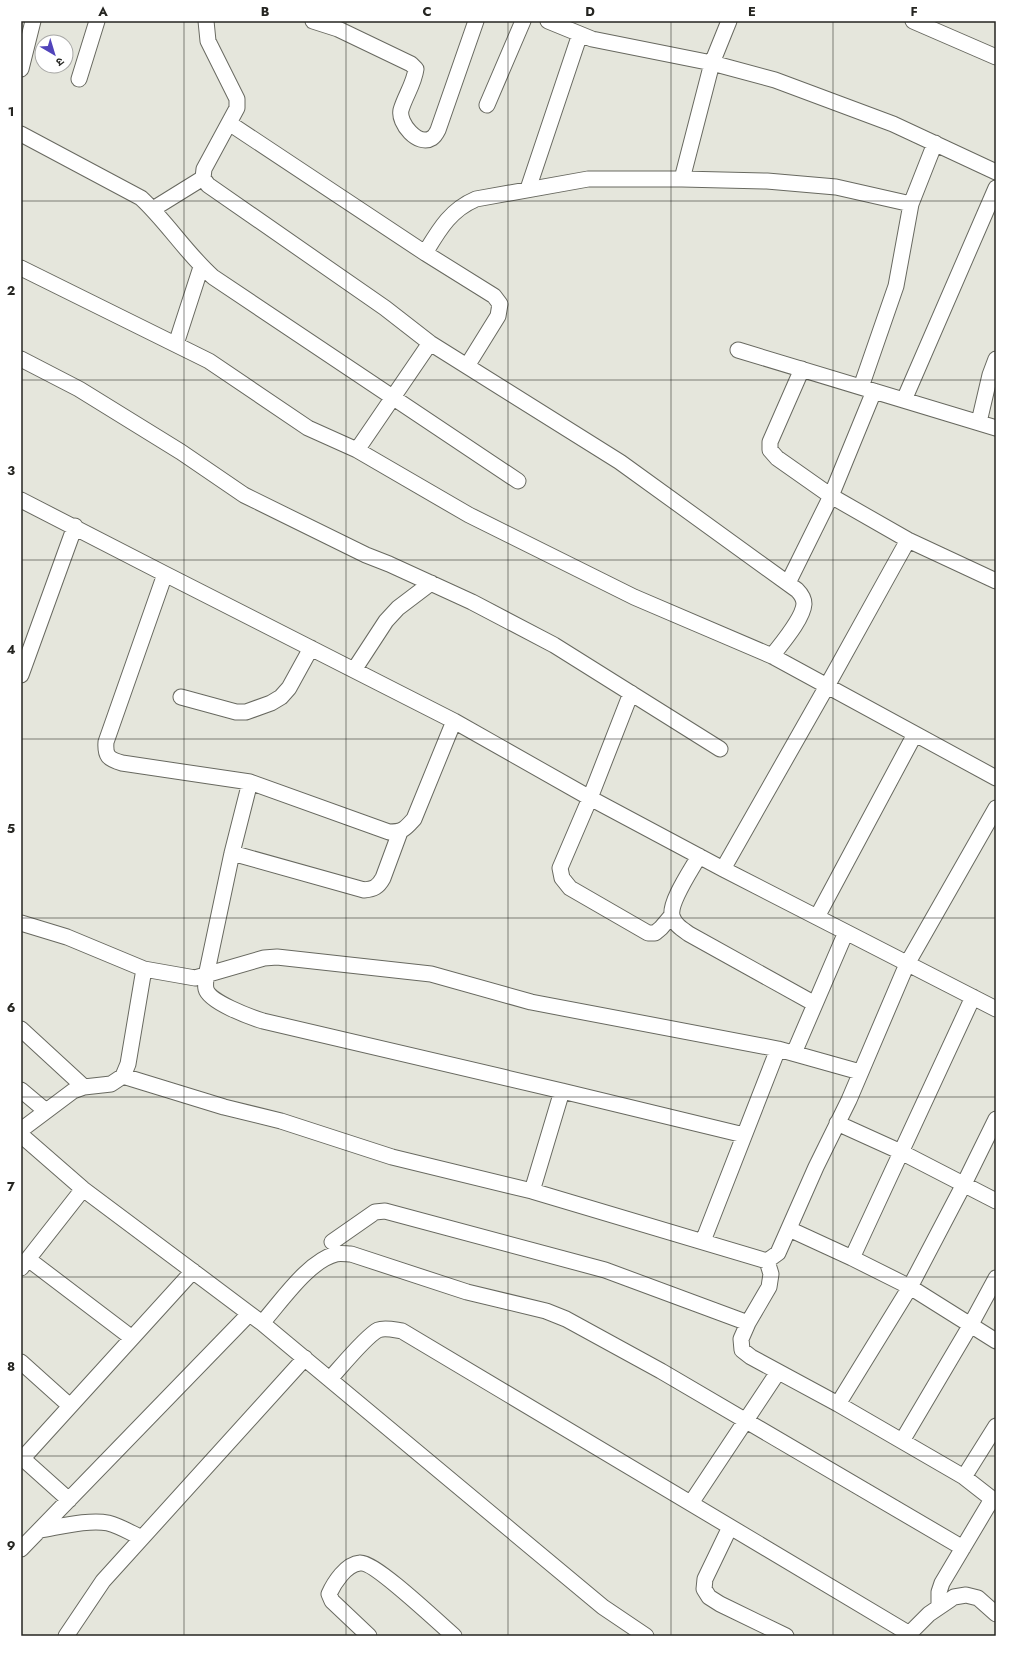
<svg xmlns="http://www.w3.org/2000/svg" width="1017" height="1657" font-family="Jost,'Noto Sans Devanagari',sans-serif">
	<style>
		.lines { fill: none; stroke-linecap: round; stroke-linejoin: round }
		.minor-casing { stroke: #686960; stroke-width: 17 }
		.minor { stroke: #fff; stroke-width: 15 }
		.grid { fill: none; stroke: #252521; stroke-width: 1; stroke-opacity: 0.55 }
		.neatline { fill: none; stroke: #252521; stroke-width: 1.5 }
		.grid-label { font-size: 13px; text-anchor: middle; font-weight: bold; fill: #252521 }
	</style>
	<rect width="100%" height="100%" fill="#e5e6dc"/>
	<g class="lines">
		<defs>
			<path id="minor" d="M206,21L208,41L237,99V108L204,169L203,178L208,185L385,308L430,343L620,462L797,590C801,594 804,598 804,604C803,619 781,644 772,656
				M313,21L338,29L411,64L416,69C414,84 405,96 401,110C398,123 418,147 432,138C435,136 437,132 438,130L476,21
				M548,21L592,39L712,63L775,80L893,124L996,172
				M913,21L996,57
				M21,69L33,21
				M79,79L97,21
				M487,105L523,21
				M229,123L425,253L494,296L500,304L498,316L467,366
				M21,134L141,198C167,222 186,253 213,277L518,481
				M682,179L712,63L729,21
				M528,189L580,34
				M153,209L203,178
				M425,253C439,230 450,210 476,199L588,179H682L767,181L836,187L911,204
				M21,268L209,361L308,428L357,450L469,515L634,597L772,656L996,778
				M176,344L201,267
				M738,350L996,428
				M21,359L79,389L181,452L244,495L366,555L389,564L472,602L554,645L720,749
				M802,369L770,442V450L777,458L831,496L908,540L996,581
				M861,387L896,286L911,204L935,143
				M904,400L996,188
				M979,422L990,375L996,359
				M357,450L430,343
				M21,500L165,574L454,721L590,798L723,869L996,1009
				M165,574L106,742C105,756 108,759 122,763L250,782L389,832C403,832 405,829 414,819L454,721
				M788,583L831,496L874,391
				M354,670L386,621L398,608L431,583
				M21,675L75,526
				M631,693L590,798L560,868L562,878L570,888L648,933H655L661,928L672,915
				M181,697L236,712H246L271,703L281,697L289,688L311,648
				M250,782L232,853L206,976C206,980 205,985 206,989C209,1002 250,1017 263,1021L562,1091L744,1135
				M232,853L364,890C374,889 378,887 383,878L400,832
				M699,856C692,869 669,902 672,916C675,925 682,929 689,934L815,1004
				M723,869L827,686L908,540
				M817,917L915,734
				M21,923L67,937L144,969L128,1064L123,1076L111,1084L84,1087L73,1091L21,1130
				M144,969L195,978L264,958L277,957L431,974L531,1002L778,1049L860,1072
				M21,1029L84,1087
				M794,1053L846,932
				M123,1076L224,1107L281,1121L392,1157L532,1191L767,1261L778,1253L816,1167L849,1100L907,964L996,808
				M21,1090L46,1111
				M837,1123L901,1152L996,1201
				M21,1135L83,1189L262,1323L603,1607L646,1636
				M532,1191L562,1091
				M789,1229L852,1258L910,1287L996,1341
				M703,1241L778,1049
				M332,1242L375,1212L385,1211L605,1270L748,1323
				M852,1258L973,997
				M28,1259L132,1338
				M767,1261L771,1274L769,1287L748,1323L741,1339L742,1350L751,1357L838,1404L964,1477L996,1502
				M21,1268L83,1189
				M262,1323C281,1302 308,1261 336,1254C340,1253 347,1254 351,1254L467,1292L546,1311L566,1319L661,1371L963,1548
				M21,1362L70,1406
				M330,1379C340,1368 366,1336 378,1330C385,1327 395,1330 402,1331L908,1633
				M838,1404L910,1287L964,1184L996,1119
				M902,1441L970,1326L996,1278
				M21,1457L69,1500
				M23,1458L193,1271
				M964,1477L996,1426
				M691,1503L778,1372
				M730,1527L705,1579L704,1589L709,1597L720,1604L786,1636
				M40,1530C59,1527 89,1519 108,1523C120,1526 131,1533 142,1538
				M21,1549L249,1314
				M939,1607V1592L942,1583L992,1499
				M66,1636L103,1581L305,1358
				M369,1636L332,1601L329,1594C334,1583 346,1564 360,1563C374,1561 440,1624 454,1636
				M907,1636L929,1614L954,1597L966,1595L978,1598L996,1614"/>
		</defs>
		<use href="#minor" class="minor-casing"/>
		<use href="#minor" class="minor"/>
	</g>
	<path class="grid" d="M184,21V1636M346,21V1636M508,21V1636M671,21V1636M833,21V1636M21,201H996M21,380H996M21,560H996M21,739H996M21,918H996M21,1097H996M21,1277H996M21,1456H996"/>
	<rect width="1017" height="1657" fill="none" stroke="#ffffff" stroke-width="44"/>
	<g transform="translate(54 54) rotate(142)"><circle r="19" fill="#ffffff" stroke="#a8a8a6"/>
	<path d="M0-3L7 15L0 10L-7 15Z" fill="#5144bb"/>
	<text y="-6" font-size="11" font-weight="bold" text-anchor="middle" fill="#252521">उ</text>
	</g>
	<rect x="22" y="22" width="973" height="1613" class="neatline"/>
	<g class="grid-label">
		<text x="103" y="16">A</text>
		<text x="265" y="16">B</text>
		<text x="427" y="16">C</text>
		<text x="590" y="16">D</text>
		<text x="752" y="16">E</text>
		<text x="914" y="16">F</text>
		<text x="11" y="116">1</text>
		<text x="11" y="295">2</text>
		<text x="11" y="475">3</text>
		<text x="11" y="654">4</text>
		<text x="11" y="833">5</text>
		<text x="11" y="1012">6</text>
		<text x="11" y="1191">7</text>
		<text x="11" y="1371">8</text>
		<text x="11" y="1550">9</text>
	</g>
</svg>
